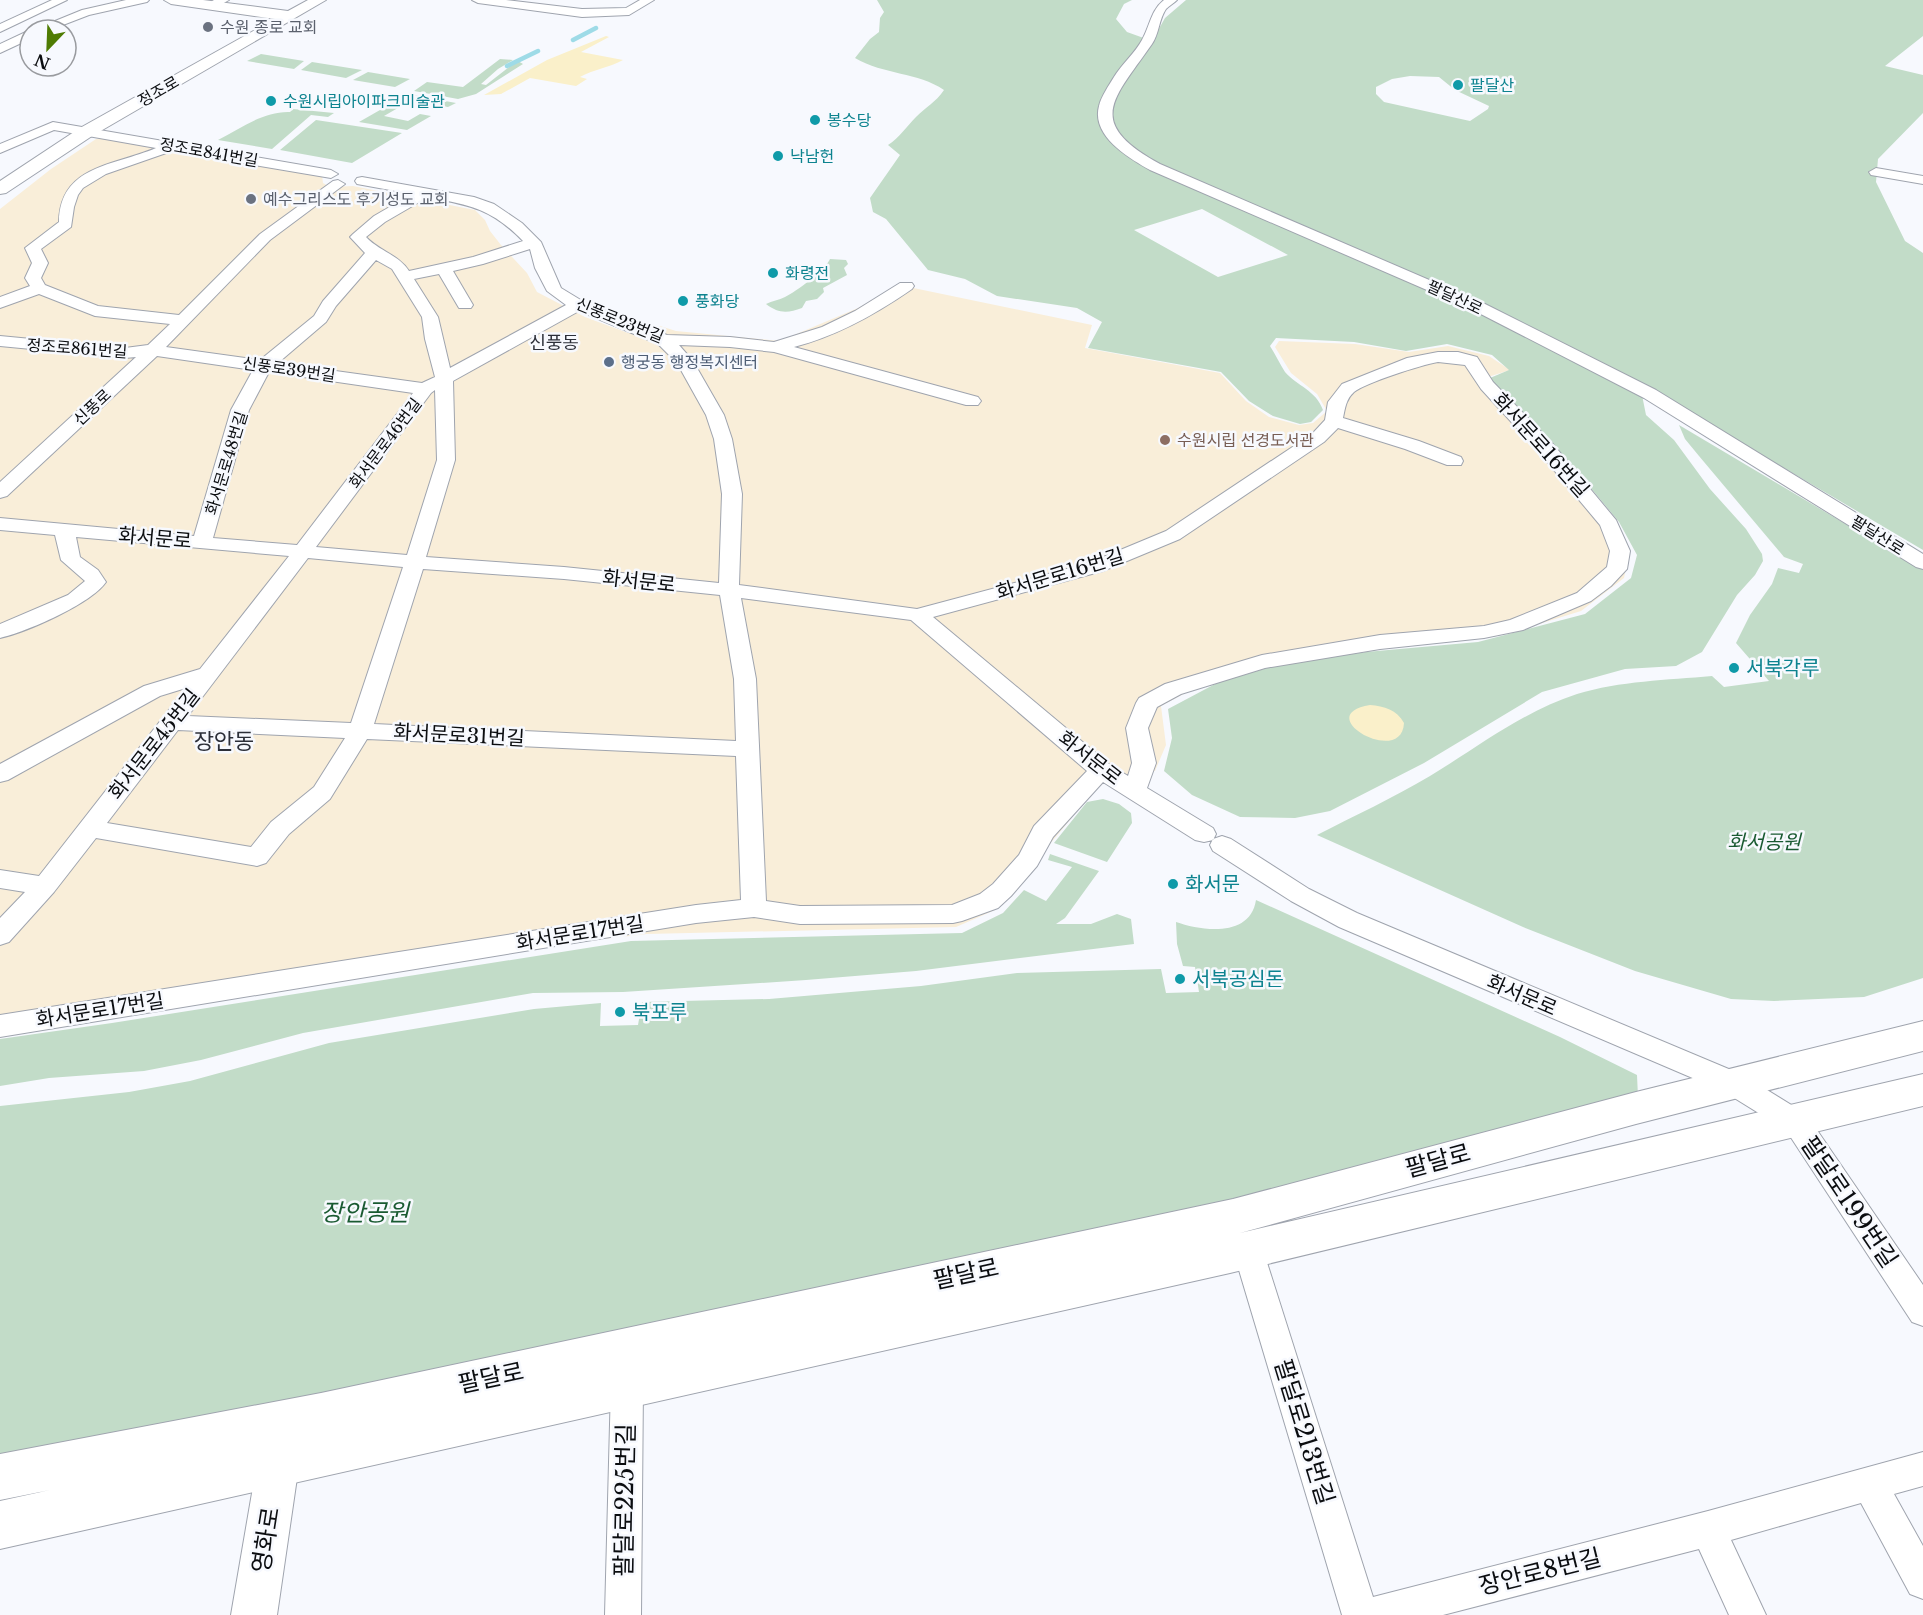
<svg xmlns="http://www.w3.org/2000/svg" width="1923" height="1615" font-family="'Libre Baskerville','Noto Sans KR',serif">
	<style>
		.commercial { fill: #f9eed9 }
		.green { fill: #c2dcc8; fill-rule: evenodd }
		.sand { fill: #faf0ca }
		.lines { fill: none; stroke-linecap: round; stroke-linejoin: round }
		.stream { stroke: #9edbe7; stroke-width: 4.5 }
		.minor-casing { stroke: #9fa4ae; stroke-width: 2 }
		.tertiary-casing { stroke: #9fa4ae; stroke-width: 2 }
		.secondary-casing { stroke: #9fa4ae; stroke-width: 2 }
		.minor { fill: #fff; fill-rule: evenodd }
		.tertiary { fill: #fff; fill-rule: evenodd }
		.secondary { fill: #fff; fill-rule: evenodd }
		.worship-dot { fill: #6b7280; stroke: #f7f9fe; stroke-width: 2 }
		.culture-dot { fill: #0f9aa8; stroke: #f7f9fe; stroke-width: 2 }
		.service-dot { fill: #5c6f8a; stroke: #f7f9fe; stroke-width: 2 }
		.education-dot { fill: #8d6e63; stroke: #f7f9fe; stroke-width: 2 }
		.labels { text-anchor: middle; stroke-width: 5; stroke-linejoin: round; paint-order: stroke }
		.far-worship-label { font-size: 16px; fill: #5b616d; stroke: #f7f9fe; text-anchor: start }
		.far-culture-label { font-size: 16px; fill: #0d838f; stroke: #f7f9fe; text-anchor: start }
		.far-street-label { font-size: 16px; fill: #0b0d10; stroke: #f7f9fe }
		.far-service-label { font-size: 16px; fill: #4e5e75; stroke: #f7f9fe; text-anchor: start }
		.far-education-label { font-size: 16px; fill: #785e54; stroke: #f7f9fe; text-anchor: start }
		.far-quarter-label { font-size: 18px; fill: #2c2f38; stroke: #f7f9fe }
		.street-label { font-size: 20px; fill: #0b0d10; stroke: #f7f9fe }
		.culture-label { font-size: 20px; fill: #0d838f; stroke: #f7f9fe; text-anchor: start }
		.park-label { font-size: 20px; font-style: italic; fill: #195a31; stroke: #f7f9fe }
		.quarter-label { font-size: 22px; fill: #2c2f38; stroke: #f7f9fe }
		.near-street-label { font-size: 24px; fill: #0b0d10; stroke: #f7f9fe }
		.near-park-label { font-size: 24px; font-style: italic; fill: #195a31; stroke: #f7f9fe }
	</style>
	<rect width="100%" height="100%" fill="#f7f9fe"/>
	<path class="commercial" d="M96,139H109L322,175L323,183L330,187L353,186L475,210L485,220L490,231L501,245L527,273L537,292L585,317L628,333L660,326L676,331L780,341L858,308L899,285L1092,325L1085,348L1220,373L1246,401L1269,417L1299,425L1313,423L1327,411L1317,394L1291,373L1275,347L1279,341L1355,344L1409,352L1448,346L1489,356L1510,370L1488,377L1629,554L1624,578L1581,611L1539,624L1474,639L1398,644L1269,665L1189,691L1161,706L1166,745L1155,771L1099,785L995,910L956,927L647,934L551,945L0,1033V209L51,169Z"/>
	<path class="green" d="M877,0H1132L1124,4L1116,19L1127,32L1152,41L1165,18L1186,0H1923V36L1885,66L1923,75V113L1878,159L1876,182L1905,241L1923,253V550L1667,399L1640,385L1646,415L1674,440L1710,489L1746,529L1762,554L1763,561L1755,575L1737,595L1702,652L1676,666L1625,669L1542,692L1424,763L1330,811L1295,818L1240,817L1192,795L1164,771L1172,738L1168,709L1217,683L1277,665L1366,652L1478,642L1585,614L1631,578L1637,555L1619,522L1585,481L1494,386L1490,378L1509,370L1492,355L1447,344L1406,351L1354,342L1276,338L1270,346C1275,354 1280,364 1285,372C1297,386 1316,390 1323,410L1311,422L1300,424L1273,416L1249,401L1221,372L1088,348L1102,322L1077,308L997,296L965,279L928,270L886,219L873,212L870,198L900,155L888,145C899,138 907,126 916,117C927,106 935,103 944,90C918,72 884,75 855,58L870,39L879,32L880,18L884,12ZM1410,76L1439,77L1455,90L1489,106L1488,109L1470,121L1384,102L1376,94V87L1392,79ZM1202,209L1288,255L1218,277L1134,230Z
		M261,54L304,61L294,69L247,61Z
		M500,59L513,60L498,69L481,84L486,85L514,63L518,61L523,64L476,94L458,99L414,91L427,82L463,87Z
		M312,62L362,70L346,78L301,70Z
		M368,72L410,79L395,87L353,80Z
		M408,94L456,103L448,107L410,101L384,116L408,121L420,114L431,116L407,130L359,122Z
		M293,109L334,113L328,117L311,115L272,149L218,140C241,128 264,111 290,112Z
		M316,120L402,133L352,163L280,150Z
		M830,259L846,260L848,264L844,268L847,275L823,288L824,292L817,299L806,301L802,308C788,313 779,314 766,304C772,301 779,300 785,297C796,292 826,269 830,259Z
		M1679,425L1923,570V978L1864,997L1774,1001L1731,999L1635,971L1523,927L1317,835C1354,816 1393,798 1430,776C1478,747 1522,712 1577,694C1620,681 1667,680 1712,676L1724,687L1769,681L1736,643L1750,615L1772,584L1778,568L1799,573L1803,564L1784,557L1699,456L1685,439Z
		M1103,799L1119,804L1131,813L1132,823L1107,862L1054,843L1087,802Z
		M1050,854L1099,871L1065,918L1056,924H1091L1117,914L1131,919L1134,944L916,971L806,980L623,992L533,993L303,1033L201,1060L144,1071L49,1078L0,1086V1039L112,1023L631,941L962,933L1003,913L1024,890L1046,901L1072,867L1048,860Z
		M1256,900L1560,1037L1637,1075L1638,1097L1228,1207L0,1464V1106L129,1092L190,1081L329,1043L534,1009L601,1003L600,1026L638,1025L642,1002L769,999L921,986L1017,973L1161,969L1166,993L1199,992L1195,967L1183,966L1177,944L1176,922C1202,931 1250,938 1256,900Z"/>
	<path class="sand" d="M606,36L609,37L581,52L623,60C608,68 595,69 580,77L587,79L576,86L530,78L501,94L484,95L547,60Z
		M1370,705C1384,706 1397,710 1404,723C1402,768 1309,715 1370,705Z"/>
	<g class="lines">
		<path class="stream" d="M573,40L596,28
			M507,66L538,51"/>
		<defs>
			<path id="minor" d="M52,0H67L0,32V24Z
				M126,0H149L147,2L89,15L50,30H33L82,10Z
				M214,0H229L215,8H207V4Z
				M472,0H506L582,9L626,8L640,0H654L629,15L582,17L478,3Z
				M1164,0H1177C1174,3 1169,6 1166,9C1159,19 1159,34 1152,44C1113,100 1084,122 1160,164L1485,304L1656,390L1923,554V569L1916,567L1644,398L1473,310L1150,170C1129,158 1091,136 1099,106C1101,97 1109,85 1114,77C1122,64 1135,53 1142,40C1150,26 1151,10 1164,0Z
				M30,30V39L0,53V44Z
				M53,122L331,170L338,174L331,178L172,151L106,174L83,188L78,195L74,207L71,227L41,249L48,263L41,278L45,285L98,306L179,315L260,234L333,181L338,180L345,184L270,240L166,347L260,360L314,316L323,301L365,253L350,237L353,234L374,216L412,194L357,184L355,181L357,178L362,177L474,197L494,204L522,223L541,242L561,288L584,302L667,335L730,337L774,342L822,327L855,311L900,283H912L914,286L912,289C876,314 837,336 794,347L978,397L981,401L978,405H966L774,352L730,347L679,345L693,361L724,415L732,439L742,494L739,585L917,609L1089,563L1166,531L1312,434L1325,420L1328,402L1342,384L1407,358L1438,352H1458L1477,357L1493,382L1552,443L1616,520L1630,551L1627,569L1611,586L1591,601L1523,630L1484,638L1380,649L1265,668L1181,694L1157,707L1148,728L1156,763L1147,788L1213,828L1216,834L1213,840L1204,842L1195,840L1103,782L1053,837L1037,866L1011,896L998,908L962,921L953,923L800,924L754,917L696,923L0,1037V1015L696,905L741,900L736,756L367,739L330,799L289,834L266,863L257,866L96,838L54,892L9,942L0,945V918L25,892L0,888V870L39,876L186,688L160,696L8,780L0,782V764L144,686L200,669L289,556L76,537L80,557L98,570L106,582C91,604 26,632 0,638V624L68,595L85,581L61,560L55,535L0,530V518L194,536L231,410L253,370L157,356L7,496L0,498V482L136,357L125,358L0,346V336L125,348L148,345L170,324L95,316L39,294L0,308V297L30,286L25,278L32,263L25,248L59,222C60,165 114,166 156,148L54,130L0,153V144ZM428,197C470,205 492,209 523,241L473,257L409,271C399,255 379,251 366,237L385,222ZM530,249L535,268L547,291L566,305L450,368L438,317L414,279L439,274L459,308H471L473,305L453,271L483,264ZM376,260L392,269L422,317L425,339L435,377L422,383L278,363L326,322L336,306ZM579,311L658,344L677,363L706,415L714,439L722,494L719,583L564,567L426,557L455,460L453,381ZM1438,362L1465,365L1481,389L1538,451L1600,525L1610,551L1607,567L1577,593L1510,620L1484,626L1380,635L1262,655L1165,684L1139,698L1136,703L1126,728L1132,763L1128,776L1109,764L933,617L1103,571L1180,539L1324,442L1338,428L1405,449L1447,465H1461L1463,461L1461,457L1419,441L1343,418C1345,408 1346,399 1354,392C1365,383 1421,365 1438,362ZM269,372L413,393L297,545L213,538L249,410ZM435,390L437,460L407,555L316,547L431,393ZM308,558L403,567L351,723L188,716ZM423,569L564,579L720,595L734,679L736,741L374,724ZM741,598L911,620L1087,771L1034,826L1019,855L993,884L980,894L952,905L800,906L766,901L756,679ZM178,730L345,738L314,787L271,822L251,847L107,823Z
				M1876,168L1923,176V184L1871,175L1869,172Z
				M1222,836L1231,839L1309,889L1357,913L1743,1075L1806,1114L1923,1285V1326L1912,1322L1786,1130L1723,1091L1339,927L1291,901L1213,851L1210,845L1213,839Z
				M1248,1236L1259,1240L1263,1250L1373,1597L1708,1511L1923,1452V1486L1894,1494L1923,1546V1599L1910,1594L1861,1503L1731,1540L1766,1615H1729L1699,1549L1443,1615H1342L1233,1250L1237,1240Z
				M627,1371L639,1375L643,1386L641,1615H605L611,1386L615,1375Z"/>
			<path id="tertiary" d="M164,0H203L288,11L308,0H326L92,136L6,193L0,194V181L80,128L275,19L171,4Z
				M278,1443L293,1449L299,1464L277,1615H231L257,1464L263,1449Z"/>
			<path id="secondary" d="M1923,1021V1051L1636,1124L1240,1233L1923,1074V1106L1230,1273L0,1549V1501L50,1490L0,1500V1454L321,1393L1233,1199L1636,1092Z"/>
		</defs>
		<use href="#minor" class="minor-casing"/>
		<use href="#tertiary" class="tertiary-casing"/>
		<use href="#secondary" class="secondary-casing"/>
		<use href="#minor" class="minor"/>
		<use href="#tertiary" class="tertiary"/>
		<use href="#secondary" class="secondary"/>
	</g>
	<g class="worship-dot">
		<circle cx="208" cy="27" r="6"/>
		<circle cx="251" cy="199" r="6"/>
	</g>
	<g class="culture-dot">
		<circle cx="1458" cy="85" r="6"/>
		<circle cx="271" cy="101" r="6"/>
		<circle cx="815" cy="120" r="6"/>
		<circle cx="778" cy="156" r="6"/>
		<circle cx="773" cy="273" r="6"/>
		<circle cx="683" cy="301" r="6"/>
		<circle cx="1734" cy="668" r="6"/>
		<circle cx="1173" cy="884" r="6"/>
		<circle cx="1180" cy="979" r="6"/>
		<circle cx="620" cy="1012" r="6"/>
	</g>
	<circle class="service-dot" cx="609" cy="362" r="6"/>
	<circle class="education-dot" cx="1165" cy="440" r="6"/>
	<g class="labels">
		<g class="far-worship-label">
			<text x="220" y="33">수원 종로 교회</text>
			<text x="263" y="205">예수그리스도 후기성도 교회</text>
		</g>
		<g class="far-culture-label">
			<text x="1470" y="91">팔달산</text>
			<text x="283" y="107">수원시립아이파크미술관</text>
			<text x="827" y="126">봉수당</text>
			<text x="790" y="162">낙남헌</text>
			<text x="785" y="279">화령전</text>
			<text x="695" y="307">풍화당</text>
		</g>
		<g class="far-street-label">
			<text transform="translate(158 91) rotate(-30)" y="6">정조로</text>
			<text transform="translate(209 152) rotate(10)" y="6">정조로841번길</text>
			<text transform="translate(1455 297) rotate(25)" y="6">팔달산로</text>
			<text transform="translate(620 320) rotate(22)" y="6">신풍로23번길</text>
			<text transform="translate(77 348) rotate(4)" y="6">정조로861번길</text>
			<text transform="translate(289 369) rotate(8)" y="6">신풍로39번길</text>
			<text transform="translate(92 407) rotate(-43)" y="6">신풍로</text>
			<text transform="translate(385 443) rotate(-53)" y="6">화서문로46번길</text>
			<text transform="translate(226 463) rotate(-73)" y="6">화서문로48번길</text>
			<text transform="translate(1878 535) rotate(32)" y="6">팔달산로</text>
		</g>
		<g class="far-service-label">
			<text x="621" y="368">행궁동 행정복지센터</text>
		</g>
		<g class="far-education-label">
			<text x="1177" y="446">수원시립 선경도서관</text>
		</g>
		<g class="far-quarter-label">
			<text x="554" y="349">신풍동</text>
		</g>
		<g class="street-label">
			<text transform="translate(1541 445) rotate(48)" y="7">화서문로16번길</text>
			<text transform="translate(155 538) rotate(5)" y="7">화서문로</text>
			<text transform="translate(1060 574) rotate(-17)" y="7">화서문로16번길</text>
			<text transform="translate(639 581) rotate(6)" y="7">화서문로</text>
			<text transform="translate(459 735) rotate(3)" y="7">화서문로31번길</text>
			<text transform="translate(154 744) rotate(-52)" y="7">화서문로45번길</text>
			<text transform="translate(1090 758) rotate(38)" y="7">화서문로</text>
			<text transform="translate(580 933) rotate(-9)" y="7">화서문로17번길</text>
			<text transform="translate(1522 995) rotate(23)" y="7">화서문로</text>
			<text transform="translate(100 1010) rotate(-9)" y="7">화서문로17번길</text>
		</g>
		<g class="culture-label">
			<text x="1746" y="675">서북각루</text>
			<text x="1185" y="891">화서문</text>
			<text x="1192" y="986">서북공심돈</text>
			<text x="632" y="1019">북포루</text>
		</g>
		<g class="park-label">
			<text x="1764" y="849">화서공원</text>
		</g>
		<g class="quarter-label">
			<text x="224" y="749">장안동</text>
		</g>
		<g class="near-street-label">
			<text transform="translate(1438 1161) rotate(-15)" y="8">팔달로</text>
			<text transform="translate(1849 1202) rotate(56)" y="8">팔달로199번길</text>
			<text transform="translate(966 1274) rotate(-12)" y="8">팔달로</text>
			<text transform="translate(491 1378) rotate(-12)" y="8">팔달로</text>
			<text transform="translate(1304 1432) rotate(73)" y="8">팔달로213번길</text>
			<text transform="translate(625 1500) rotate(-89)" y="8">팔달로225번길</text>
			<text transform="translate(266 1540) rotate(-81)" y="8">영화로</text>
			<text transform="translate(1540 1572) rotate(-14)" y="8">장안로8번길</text>
		</g>
		<g class="near-park-label">
			<text x="365" y="1221">장안공원</text>
		</g>
	</g>
	<g transform="translate(48 48) rotate(203)"><circle r="28" fill="#f7f9fe" stroke="#999b9f" stroke-width="1.5"/>
	<path d="M0-4.5L10 22L0 15L-10 22Z" fill="#4f7c03"/>
	<text y="-9" font-size="16" font-weight="bold" text-anchor="middle" fill="#0b0d10">N</text>
	</g>
</svg>
